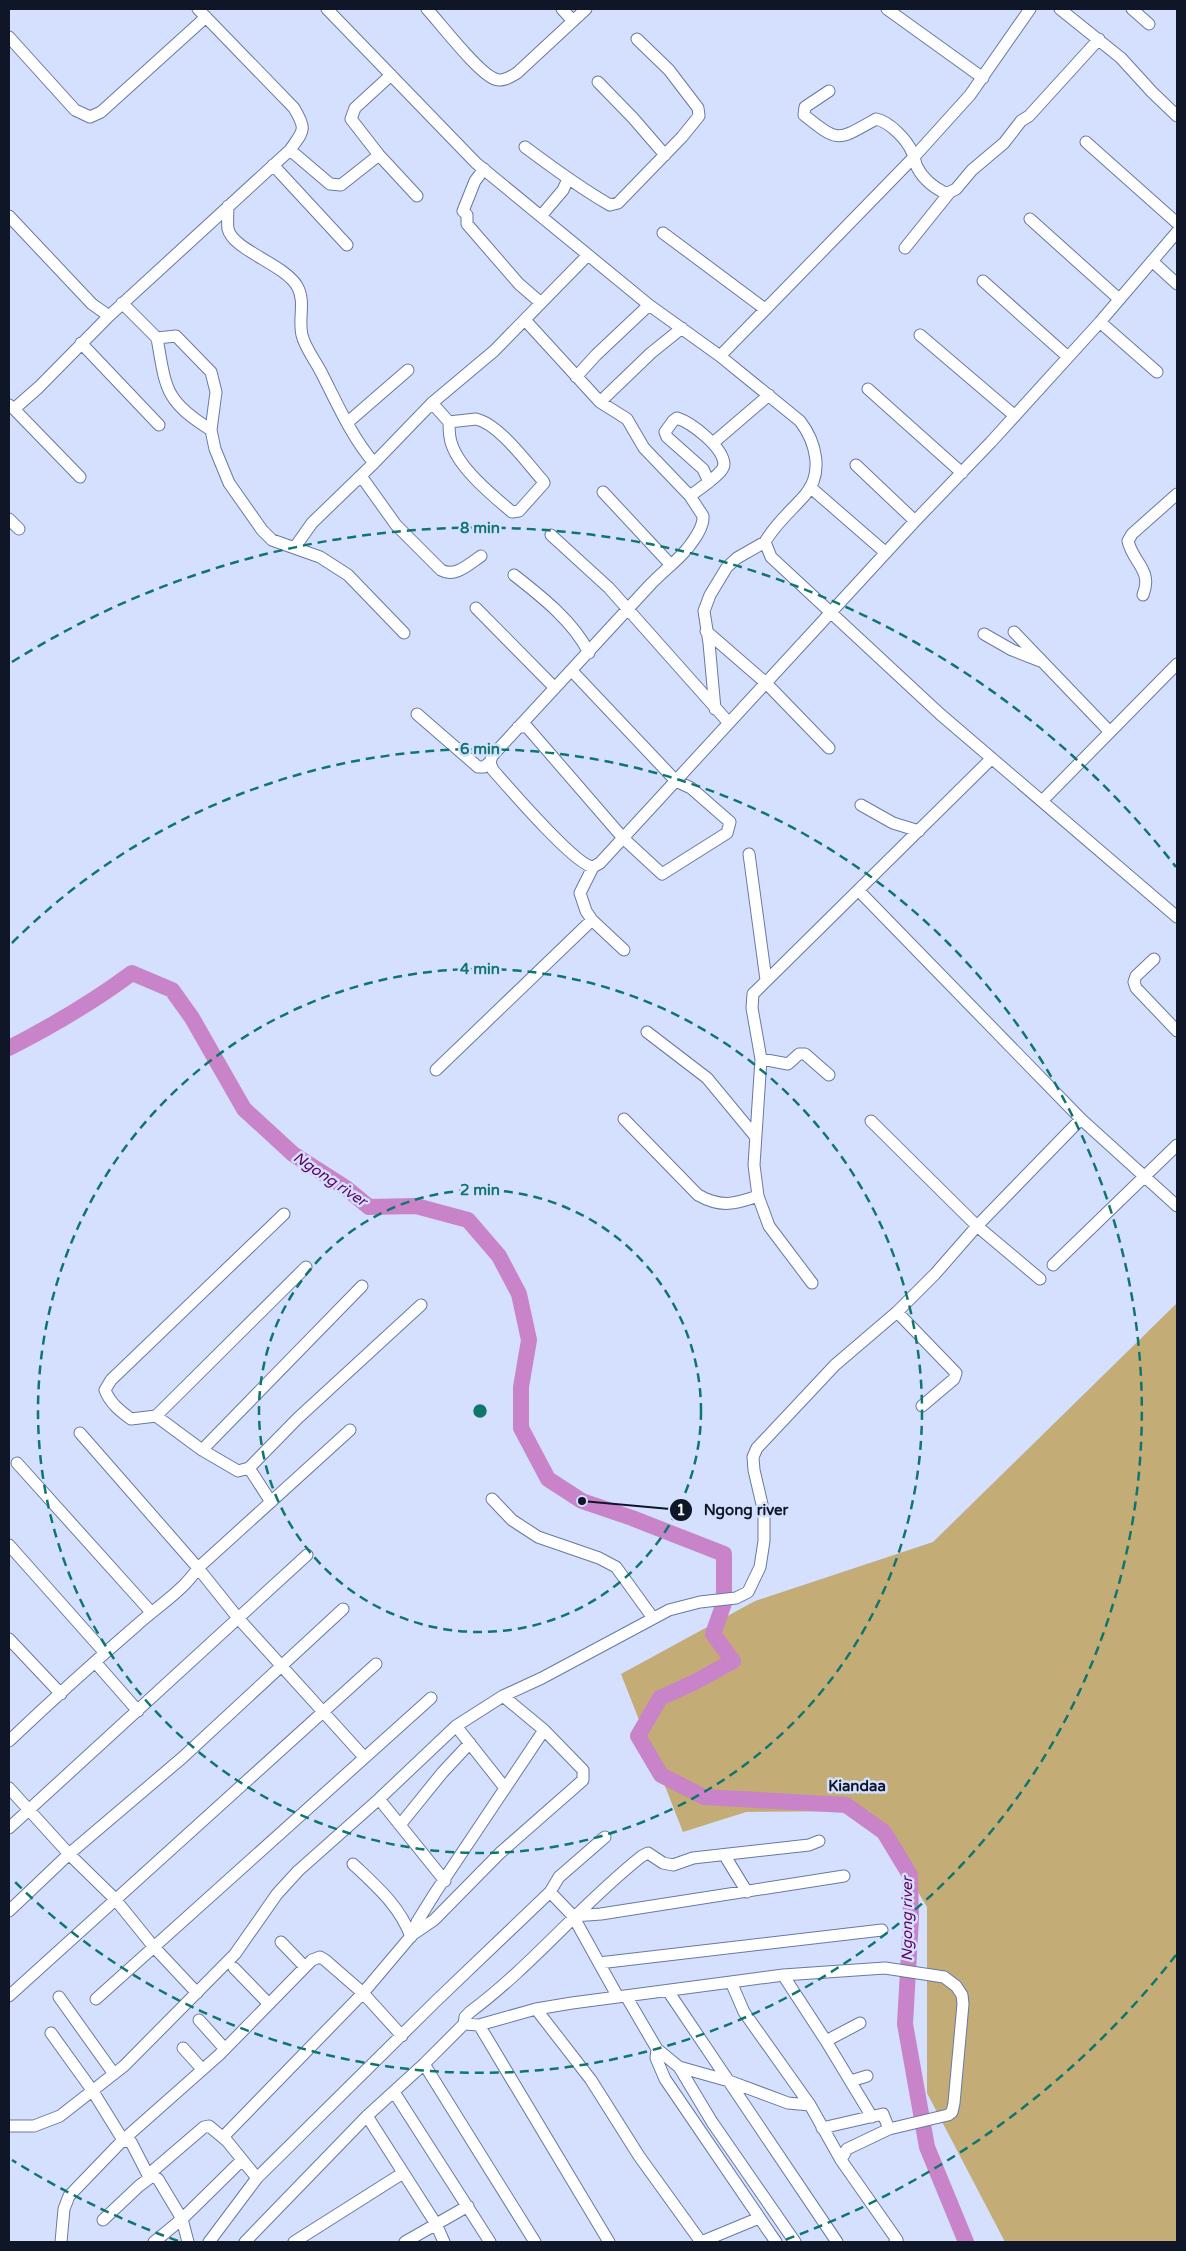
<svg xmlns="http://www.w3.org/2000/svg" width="1186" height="2251" font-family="'Varela Round',sans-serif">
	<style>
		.green { fill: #c3ac76 }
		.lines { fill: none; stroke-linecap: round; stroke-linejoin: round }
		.river { stroke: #c983c9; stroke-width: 16 }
		.minor-casing { stroke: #6779a5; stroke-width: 13 }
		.minor { stroke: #fff; stroke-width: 11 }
		.ring { fill: none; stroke: #0f766e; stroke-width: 2.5; stroke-dasharray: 9 6 }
		.labels { text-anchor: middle; stroke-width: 5; stroke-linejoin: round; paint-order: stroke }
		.water-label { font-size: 15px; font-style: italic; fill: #5d005f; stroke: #d4e0fe }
		.neighbourhood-label { font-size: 15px; font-weight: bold; fill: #0f1627; stroke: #d4e0fe }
		.centre { fill: #0f766e; stroke: #d4e0fe; stroke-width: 2.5 }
		.ring-label { font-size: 15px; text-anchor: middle; font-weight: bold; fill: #0f766e; stroke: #d4e0fe; stroke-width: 5; stroke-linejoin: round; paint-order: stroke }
		.leader { fill: none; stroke: #0f1627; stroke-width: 2 }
		.callout-dot { fill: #0f1627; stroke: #d4e0fe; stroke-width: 2 }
		.mark-label { font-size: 15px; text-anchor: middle; font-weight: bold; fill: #fff }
		.callout-label { font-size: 15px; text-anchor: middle; font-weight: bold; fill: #0f1627; stroke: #d4e0fe; stroke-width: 5; stroke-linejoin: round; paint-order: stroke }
	</style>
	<rect width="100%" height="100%" fill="#d4e0fe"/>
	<path class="green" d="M1177,1303V2242H1005L927,2093V1907L869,1811L746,1812L683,1832L621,1674L755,1601L933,1542Z"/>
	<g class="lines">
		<path class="river" d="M9,1048C52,1026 93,1002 132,973L172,990L192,1018L244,1109L293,1154L346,1188L369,1207L416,1206L468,1220L499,1256L519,1294L529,1340L521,1387V1428L548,1479L582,1501L632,1518L724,1554V1603L713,1634L733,1661L695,1682L660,1698L638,1736L661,1775L704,1797L846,1805L884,1832L910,1875L911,1918L905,2024L927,2147L966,2242"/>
		<defs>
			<path id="minor" d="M327,9L476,163L649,305L720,356L800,421C816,442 824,473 805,495C791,511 775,524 765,542L771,557L940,714L1177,917
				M427,9C441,24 478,73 495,79C503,82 510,77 517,73L586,9
				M562,9L573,21
				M887,9L983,78
				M1060,9L1121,58L1152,92L1177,116
				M1132,9L1149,24
				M9,37L75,110L90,117L101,112L206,17
				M391,75L355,108L351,119L379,155L417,196
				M598,82L633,118L665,155
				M829,91L805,107L804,115C839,143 837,141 876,119C890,122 907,140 912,152C915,157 915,163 917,167C923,179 933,187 945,193L950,192
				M1086,142L1177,223
				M525,147C553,168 580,188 610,205L618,203L682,137L699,116L698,108L669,70L637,39
				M290,150L330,184L341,185L379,155
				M273,165L347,245
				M484,169L475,181L463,211L467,215V224L519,284L541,303
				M228,206C228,213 227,222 228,229C233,250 284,264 297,286C306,301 298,319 302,335C305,348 315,360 321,372C337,403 351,436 374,463
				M9,216L92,304L109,316L290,150C304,130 307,130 294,108L198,9
				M541,216L563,190L568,179
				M1030,219L1119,299
				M663,233L765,309
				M905,248L950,192L956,189L972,170L1004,143L1021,121L1029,116L1099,39
				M1152,261L1177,284
				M983,281L1068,357
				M122,303L157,338L176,336L211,372L216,392L211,430L215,449L229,483L262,530L272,540L320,557L348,575L404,633
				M525,320L600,402L627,419L644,448L690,496L703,516C704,527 694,540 687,549C675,563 661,573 649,586C597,643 544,699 492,756L490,763L493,770C509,788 575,865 593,867L600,863L915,521L991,442L1100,322L1177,232
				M1100,322L1157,372
				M920,335L1015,416
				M157,338C166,390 165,401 211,430
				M81,343L159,425
				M720,356L914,157L970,95L1030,9
				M576,377L596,355L649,305
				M868,389L962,473
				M600,402L651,353L682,328
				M432,403L449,422
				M9,405L14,409L39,387L109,316
				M14,409L80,477
				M476,419C499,424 527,463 543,481L544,483L519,511L512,512C493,496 460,469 452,445C449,438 449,430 449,422Z
				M348,422L408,370
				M713,443L769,395
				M856,465L915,521
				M361,476L396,525L441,570C455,578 469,564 481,556
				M810,487L886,553
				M603,492L671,565
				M690,496L709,482C713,478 724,471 724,464C723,447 692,423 677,418L673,421L665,432L667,437L703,469L709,482
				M9,519L19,529
				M551,535L609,588L729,723
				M295,547L312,523L374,463L432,403L494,351L588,255
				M514,575C541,596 574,622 589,653
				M1143,595C1153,570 1133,563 1128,541L1132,534L1177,494
				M476,608L555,688
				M706,631L766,683L829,748
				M1014,632L1110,732
				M984,634L1012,650L1040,661
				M715,709L709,643L704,611L710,595L727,567L737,558L765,542
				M417,714L478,767H484L490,762
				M518,727H527L623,838L662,874L727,833L730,822L691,788L676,781L572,671
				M1043,800L1177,664
				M861,805L893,823L919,831
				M749,854L766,980
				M859,891L1081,1119L1177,1206
				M592,920L624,950
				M1154,959L1136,976L1134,982L1136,988L1177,1031
				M647,1032L707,1078L755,1136
				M761,1059L788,1064L799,1054H805L829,1075
				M436,1070L592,920L586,911L580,893L593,867
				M624,1119L698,1195C721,1208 735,1204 758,1196
				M871,1121L977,1226L1040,1279
				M1053,1265L1177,1145
				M812,1283L769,1226L758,1196L754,1165L761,1059L752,1008L753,994L991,759
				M897,1312L956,1373L954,1379L922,1406
				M156,1416L306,1267
				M80,1433L198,1568L238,1618L364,1757
				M202,1450L362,1286
				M17,1463L151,1612
				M249,1468L298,1418L421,1305
				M492,1499L512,1520L538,1537L599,1558L616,1567L653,1618
				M271,1502L249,1468L238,1471L202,1450L156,1416L131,1419C120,1411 110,1403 105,1390L111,1380L284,1214
				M9,1545L105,1653
				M9,1639L61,1694
				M95,1662L138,1711
				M456,1726L505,1788
				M9,1741C50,1702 93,1663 137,1625C158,1606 182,1592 198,1568L350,1430
				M9,1788L69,1854L115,1899L153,1946L197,1993
				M379,1799L445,1881
				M400,1825L442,1773L470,1743
				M9,1828L307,1555
				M725,1856L747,1892
				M353,1864C376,1886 400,1906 411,1937
				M550,1892L573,1916L599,1963L882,1930
				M9,1911L69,1854L182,1758L343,1609
				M573,1916L601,1914L844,1876
				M412,1935L417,1922L435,1893L544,1730
				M281,1942L305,1967
				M599,1963L618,1997
				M234,1968L269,2004
				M783,1975L826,2041L872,2117
				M731,1982L744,2012L810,2105L841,2160L897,2240L895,2242
				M668,1991L837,2242
				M9,1996L376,1664
				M626,1996L657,2049L679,2067L712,2122L795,2242
				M59,1997L114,2074
				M96,1999L431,1698
				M536,2009L591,2080L639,2156L701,2242
				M199,2020L225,2049
				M464,2024L479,2025L536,2009L572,2003L731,1982L783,1975L885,1968L944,1977L956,1986L962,1995L963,2004L954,2103L952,2112L948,2115L889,2129L847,2149L841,2160
				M479,2025L609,2242
				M51,2033L92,2090L123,2140L131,2142L148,2175L158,2179L182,2219L188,2242
				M826,2041L860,2023
				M183,2048L202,2069
				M657,2049L656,2058L665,2079L776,2242
				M424,2064L535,2242
				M679,2067L729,2081L788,2103L810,2105
				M851,2081L867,2076
				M394,2092L490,2242
				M367,2116L436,2224L444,2242
				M9,2126H34L60,2116L124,2066L235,1954L277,1894L298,1871L379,1799L456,1726L503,1696L542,1678L669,1610L700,1602L736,1598L748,1592L760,1567L764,1541V1513L754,1470L753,1457L757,1448L835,1365L897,1312L935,1274L977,1226L1081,1119
				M822,2128L883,2114L889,2129
				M223,2137L363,1993L412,1935L434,1920L500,1853L583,1780V1770L544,1730L503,1696
				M148,2175L204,2127L209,2126L227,2141L257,2178
				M103,2220L139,2186L151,2177
				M61,2242L64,2209L69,2196L123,2140L219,2055L312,1960L320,1957L325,1960L363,1993L402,2036
				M154,2242L182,2219L241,2161
				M209,2242L257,2178L436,2001L550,1892L559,1877L605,1837
				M245,2242L367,2116L424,2064L464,2024L465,2017L470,2012C532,1966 581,1904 642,1856L648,1853L663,1863L673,1865L693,1858L809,1845L819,1841
				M294,2242L403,2173
				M405,2242L468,2206
				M701,2242L759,2218"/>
		</defs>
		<use href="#minor" class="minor-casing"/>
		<use href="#minor" class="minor"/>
	</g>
	<g class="ring">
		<circle cx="480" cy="1411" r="221"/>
		<circle cx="480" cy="1411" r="442"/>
		<path d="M12 943A662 662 0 1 1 12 1879"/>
		<path d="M1176 1955A883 883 0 0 1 782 2241M178 2241A883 883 0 0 1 12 2160M12 662A883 883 0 0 1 1176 867"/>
	</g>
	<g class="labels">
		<g class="water-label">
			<text transform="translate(330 1179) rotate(34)" y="5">Ngong river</text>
			<text transform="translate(907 1919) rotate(-90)" y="5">Ngong river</text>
		</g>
		<g class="neighbourhood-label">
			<text x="857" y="1791">Kiandaa</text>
		</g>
	</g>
	<circle cx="480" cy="1411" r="8" class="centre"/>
	<g class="ring-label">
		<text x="480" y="533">8 min</text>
		<text x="480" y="754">6 min</text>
		<text x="480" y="974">4 min</text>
		<text x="480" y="1195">2 min</text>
	</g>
	<path class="leader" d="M582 1501L681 1510"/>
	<g class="callout-dot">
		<circle cx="582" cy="1501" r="5"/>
		<circle cx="681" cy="1510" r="12"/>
	</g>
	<g class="mark-label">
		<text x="681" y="1515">1</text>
	</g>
	<g class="callout-label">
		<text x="746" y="1515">Ngong river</text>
	</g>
	<rect width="1186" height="2251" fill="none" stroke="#0f1627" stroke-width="20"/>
</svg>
